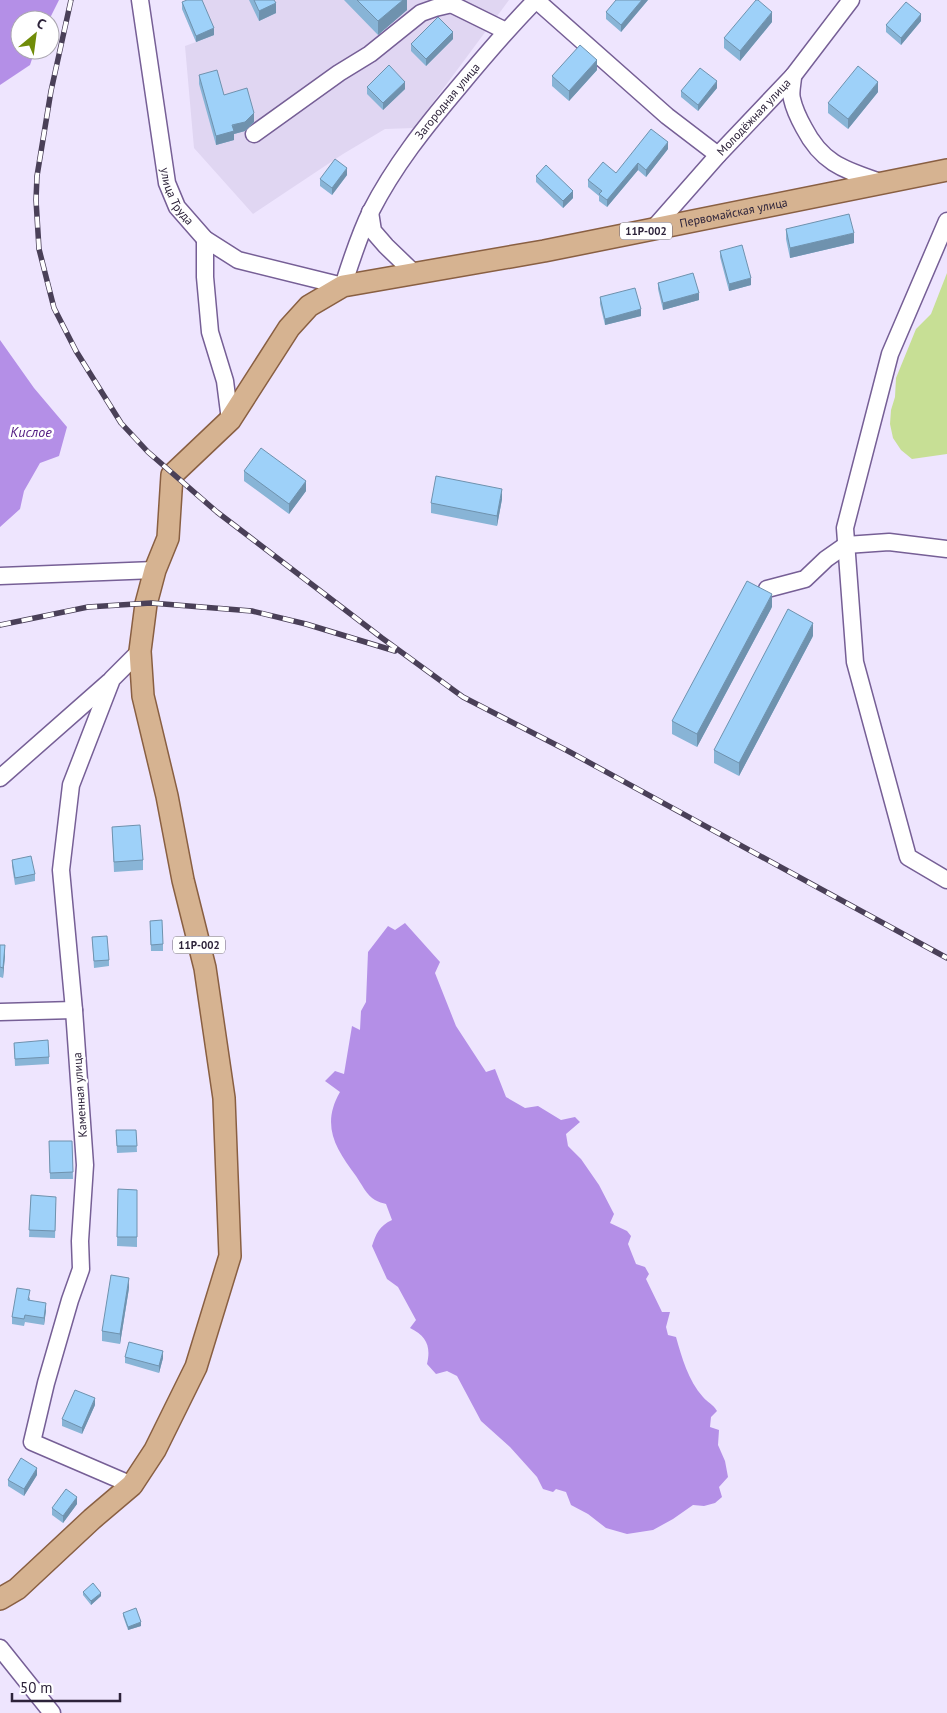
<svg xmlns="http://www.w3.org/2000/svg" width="947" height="1713" font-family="'PT Sans',sans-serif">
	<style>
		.built { fill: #e0d6f2 }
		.green { fill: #c7df95 }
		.water { fill: #b48fe7 }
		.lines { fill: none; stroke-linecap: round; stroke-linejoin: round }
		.minor-casing { stroke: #765f96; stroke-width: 19 }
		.major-casing { stroke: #895f42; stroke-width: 24 }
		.minor { stroke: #fff; stroke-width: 16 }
		.major { stroke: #d6b391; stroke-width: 21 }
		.rail-casing { stroke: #4a4058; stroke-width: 5.5 }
		.rail { stroke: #fff; stroke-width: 4; stroke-dasharray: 11; stroke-linecap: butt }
		.wall { fill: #88b4d6 }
		.shaded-wall { fill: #6f92ae }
		.building { fill: #9ed1f9; stroke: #6f92ae }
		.labels { text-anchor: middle; stroke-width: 5; stroke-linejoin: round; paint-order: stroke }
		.shield { fill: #fff; stroke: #6c6575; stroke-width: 1 }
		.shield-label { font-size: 11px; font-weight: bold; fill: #2d233a }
		.street-label { font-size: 12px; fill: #2d233a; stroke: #fff }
		.water-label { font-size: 14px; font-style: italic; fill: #521c82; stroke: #fff }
	</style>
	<rect width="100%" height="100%" fill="#eee5fe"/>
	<path class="built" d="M200,0H509L414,128L385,129L343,154L253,214L194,148L185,46L196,42L182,9Z"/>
	<path class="green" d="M947,273V454L912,459L901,450L893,438L890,424L891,410L895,397L896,378L916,329L931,314Z"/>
	<path class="water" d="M0,0H59L49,20H20V50H35L30,65L0,85Z
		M0,340L34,388L67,427L59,456L40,463L24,491L20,509L0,527Z
		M405,923L440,962L435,973L456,1026L486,1072L495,1069L506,1097L525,1108L538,1106L561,1120L575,1117L580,1122L566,1134L568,1146L581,1159L599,1185L614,1214L610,1223L627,1231L631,1236L628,1244L636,1264L645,1267L649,1274L646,1279L662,1312H670L666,1327L668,1335L676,1337C682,1358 688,1380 703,1397C708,1403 712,1403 717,1411L711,1417L710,1427L719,1430L718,1445L725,1461L728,1477L719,1487L722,1497L715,1503L704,1506L693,1505L673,1519L653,1530L627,1534L606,1528L588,1514L571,1505L566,1492L556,1489L553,1492L543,1489L537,1477L510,1447L481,1421L457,1376L447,1371L436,1374L427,1364C431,1347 427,1336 410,1328L416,1320L398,1287L387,1279L372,1246C376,1234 379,1226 392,1220L386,1204C383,1203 378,1202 375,1200C367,1196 361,1183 356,1176C335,1148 321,1125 340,1092L325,1081L335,1071L344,1074L352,1026L360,1030L361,1011L366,1002L368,952L388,926L395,930Z"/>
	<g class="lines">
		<defs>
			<g id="minor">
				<path id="s1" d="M140,0L167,183L177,207L205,239L238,260L343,286C351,261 359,235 371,211C394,166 425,127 458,88C483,58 508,28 536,0"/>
				<path d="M443,0L506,31"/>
				<path d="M536,0L667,116L718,155"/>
				<path d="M793,76C793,83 790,92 792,99C794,108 799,119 804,128C823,165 846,170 883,183"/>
				<path d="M254,134L339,73L370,54L421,13L435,8L452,4"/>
				<path d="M370,212L373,231L386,246L414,273"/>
				<path d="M947,221L890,354L845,528L855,662L908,857L947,880"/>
				<path id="s2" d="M652,230L718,155L793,76L851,0"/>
				<path d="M205,239V277L210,332L225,381L230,420"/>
				<path d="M0,576L155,570"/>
				<path d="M767,589L805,579L826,559L846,545L889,542L947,549"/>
				<path d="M0,778L109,682"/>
				<path d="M0,1012L74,1010"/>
				<path d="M132,1485L32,1442L46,1383L70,1300L81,1269L80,1241L85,1165L74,1010L61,870L71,785L112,679L140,651"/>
				<path d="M0,1648L52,1713"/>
			</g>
			<g id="major">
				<path id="s3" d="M0,1599L17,1589L92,1519L132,1485L155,1450L196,1367L230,1256L224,1098L205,968L183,880L167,796L143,696L140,651L146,604L155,570L168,538L172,475L230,420L289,328L309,306L343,286L544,251L947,170"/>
			</g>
		</defs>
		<use href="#minor" class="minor-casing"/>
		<use href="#major" class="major-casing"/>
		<use href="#minor" class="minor"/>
		<use href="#major" class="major"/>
		<defs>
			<path id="rail" d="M71,0L51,91L37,176L36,200L39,249L54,308L76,351L121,423L148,452L217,512L382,638L463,697L568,751L947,958
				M0,625L88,607L151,603L252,611L306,624L395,651"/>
		</defs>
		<use href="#rail" class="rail-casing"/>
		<use href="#rail" class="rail"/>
	</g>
	<path class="wall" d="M249,0H274L276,13L259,21Z
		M344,0H407V10L378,35Z
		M648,0L621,32L606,19V12Z
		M182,2L214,35L196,42L182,9Z
		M921,21L901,45L886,32V25Z
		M772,22L740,61L724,48V38Z
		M453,39L426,66L411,51V44Z
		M597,70L569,101L552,86V76Z
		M199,75L224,95L254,122L245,131L234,134V140L216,145L199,84Z
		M367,87L405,89L383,110L367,94Z
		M717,88L698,111L681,97V91Z
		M878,92L848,129L828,113V103Z
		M668,149L646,177L638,170L607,207L599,201V196L588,187V180L616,173Z
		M347,175L332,195L320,186V179Z
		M536,176L573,198L563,208L536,182Z
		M786,229L854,243L790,258L786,239Z
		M720,251L751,285L729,291L720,257Z
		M658,283L699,300L663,310L658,289Z
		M600,297L641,316L605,325L600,304Z
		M244,471L306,491L289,514L244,481Z
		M502,499L497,526L431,513V503Z
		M772,607L697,747L672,734V721Z
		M813,636L739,776L714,763V750Z
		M112,827L143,860V870L114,872Z
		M12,860L35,874V881L15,885L12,866Z
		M150,921L163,944V951H151Z
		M92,937L109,960V966L94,968Z
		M0,945L5,955L3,978L0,977Z
		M14,1043L49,1057V1064L15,1066Z
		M116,1130H136L137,1152L117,1153Z
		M49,1141H72L73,1179H50Z
		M118,1189L137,1190V1247L117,1246Z
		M31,1195L56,1203L55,1238L29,1237Z
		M129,1288L120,1344L102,1341V1331Z
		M30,1297V1300L46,1310L44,1325L25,1322L24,1326L12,1324V1317Z
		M125,1357L163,1358L159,1373L125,1363Z
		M95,1405L82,1434L62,1426V1419Z
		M37,1475L24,1496L8,1486V1480Z
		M77,1504L63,1523L52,1515V1508Z
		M83,1592L101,1596L91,1605L83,1595Z
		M123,1613L141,1626L128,1630L123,1616Z"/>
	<path class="shaded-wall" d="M403,0H407V10L378,35V21Z
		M642,0H648L621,32V25Z
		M276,3V13L259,21V11Z
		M772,12V22L740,61V51Z
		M921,14V21L901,45V38Z
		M214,28V35L196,42V36Z
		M453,32V39L426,66V59Z
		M597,60V70L569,101V91Z
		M717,81V88L698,111V105Z
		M405,82V89L383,110V103Z
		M878,82V92L848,129V119Z
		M254,113V122L245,131L234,134V140L216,145V136Z
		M668,142V149L646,177V170Z
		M638,163V170L607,207V200Z
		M347,168V175L332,195V188Z
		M573,191V198L563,208V201Z
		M854,233V243L790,258V248Z
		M751,278V285L729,291V284Z
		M699,293V300L663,310V303Z
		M641,309V316L605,325V319Z
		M306,481V491L289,514V504Z
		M502,489V499L497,526V516Z
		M772,594V607L697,747V734Z
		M813,623V636L739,776V763Z
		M5,945V955L3,978V968Z
		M129,1278V1288L120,1344V1334Z
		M46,1303V1310L44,1325V1318Z
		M163,1351V1358L159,1373V1366Z
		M95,1398V1405L82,1434V1428Z
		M37,1468V1475L24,1496V1489Z
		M77,1497V1504L63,1523V1516Z
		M101,1593V1596L91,1605V1601Z
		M141,1622V1626L128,1630V1627Z"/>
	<path class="building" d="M187,0H202L214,28L196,36L182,2Z
		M254,0H274L276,3L259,11Z
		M357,0H403L378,21Z
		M616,0H642L621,25L606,12Z
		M756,0H758L772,12L740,51L724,38Z
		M906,2L921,14L901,38L886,25Z
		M438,17L453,32L426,59L411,44Z
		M580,45L597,60L569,91L552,76Z
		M389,65L405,82L383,103L367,87Z
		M858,66L878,82L848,119L828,103Z
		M700,68L717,81L698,105L681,91Z
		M217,70L224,95L247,88L254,113L245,122L232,125L234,131L216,136L199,75Z
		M651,129L668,142L646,170L638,163L607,200L599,194L602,191L588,180L603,162L616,173Z
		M335,159L347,168L332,188L320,179Z
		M546,165L573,191L563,201L536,176Z
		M849,214L854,233L790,248L786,229Z
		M742,245L751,278L729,284L720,251Z
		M693,273L699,293L663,303L658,283Z
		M635,288L641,309L605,319L600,297Z
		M261,448L306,481L289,504L244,471Z
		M436,476L502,489L497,516L431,503Z
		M747,581L772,594L697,734L672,721Z
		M788,609L813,623L739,763L714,750Z
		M140,825L143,860L114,862L112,827Z
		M31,856L35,874L15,878L12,860Z
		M162,920L163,944L151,945L150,921Z
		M107,936L109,960L94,961L92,937Z
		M0,945H5L3,968L0,967Z
		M48,1040L49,1057L15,1059L14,1043Z
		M116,1130H136L137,1146H117Z
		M49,1141H72L73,1172L50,1173Z
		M118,1189L137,1190V1237H117Z
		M31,1195L56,1197L55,1231L29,1230Z
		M111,1275L129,1278L120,1334L102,1331Z
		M17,1288L30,1290L28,1300L46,1303L44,1318L25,1315L24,1319L12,1317Z
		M129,1342L163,1351L159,1366L125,1357Z
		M75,1390L95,1398L82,1428L62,1419Z
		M21,1458L37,1468L24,1489L8,1480Z
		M66,1489L77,1497L63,1516L52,1508Z
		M93,1583L101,1593L91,1601L83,1592Z
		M136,1608L141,1622L128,1627L123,1613Z"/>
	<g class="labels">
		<g class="shield">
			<rect x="620" y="222.5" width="52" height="17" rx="4"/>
			<rect x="173" y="936.5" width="52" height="17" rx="4"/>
		</g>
		<g class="shield-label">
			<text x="646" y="235">11Р-002</text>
			<text x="199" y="949">11Р-002</text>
		</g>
		<g class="street-label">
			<text dy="4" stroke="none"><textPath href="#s1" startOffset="615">Загородная улица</textPath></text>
			<text dy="4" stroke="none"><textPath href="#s2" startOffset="152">Молодёжная улица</textPath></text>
			<text dy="4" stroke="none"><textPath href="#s1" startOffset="201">улица Труда</textPath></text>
			<text dy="4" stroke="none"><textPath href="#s3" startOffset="1875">Первомайская улица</textPath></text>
			<text transform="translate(80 1095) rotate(-94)" y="4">Каменная улица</text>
		</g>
		<g class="water-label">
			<text x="31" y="437">Кислое</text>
		</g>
	</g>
	<g transform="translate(35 35) rotate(29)"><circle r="24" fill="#ffffff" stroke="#aba7b0"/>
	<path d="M0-4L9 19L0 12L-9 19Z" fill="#708c08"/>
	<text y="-8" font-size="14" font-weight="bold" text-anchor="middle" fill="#2d233a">С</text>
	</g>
	<path d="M12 1693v8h108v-8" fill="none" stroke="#2d233a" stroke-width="2.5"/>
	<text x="20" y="1693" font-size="15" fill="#2d233a" stroke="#ffffff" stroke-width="4" paint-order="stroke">50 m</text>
</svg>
